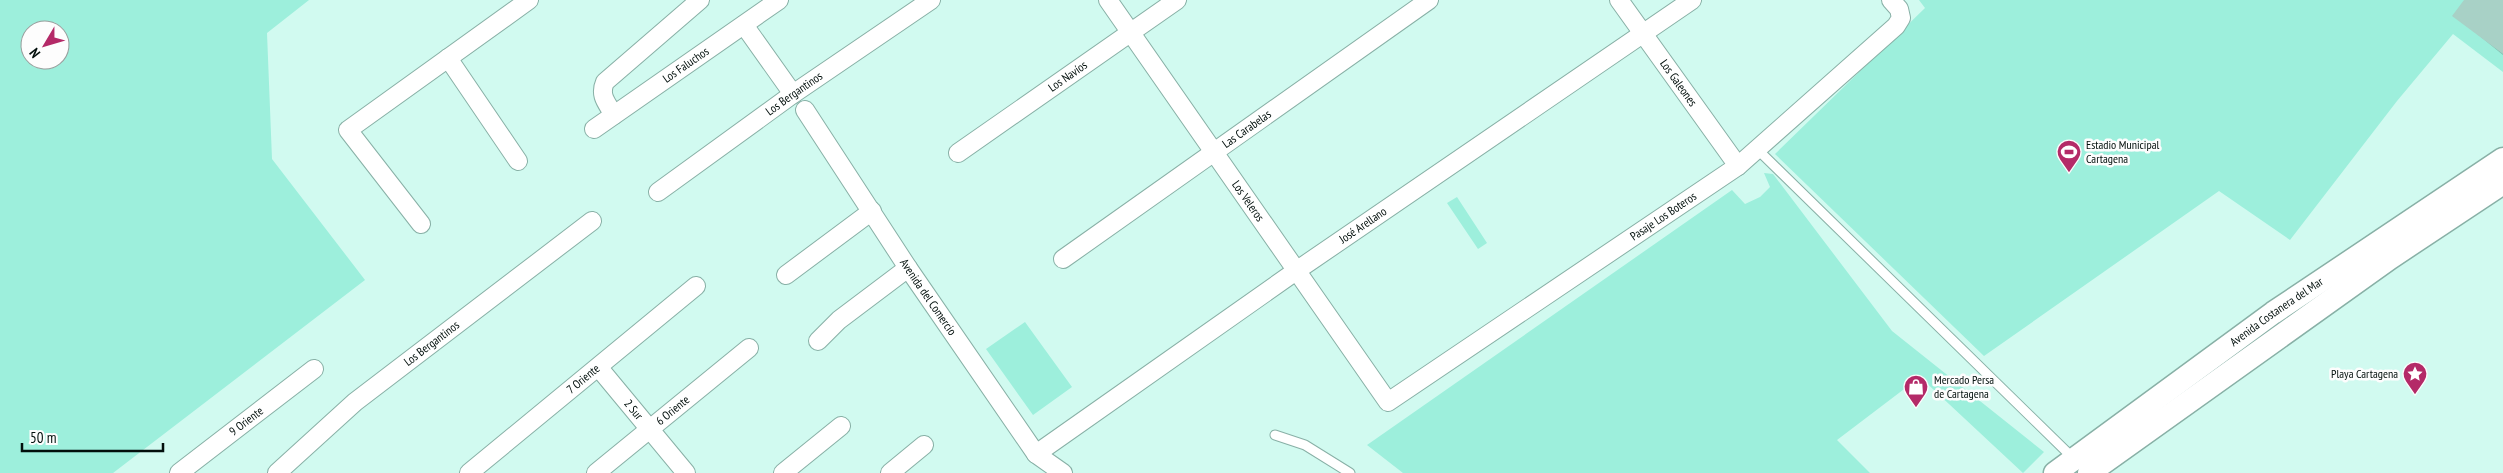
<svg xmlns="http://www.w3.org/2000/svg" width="2503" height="473" font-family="'PT Sans Narrow',sans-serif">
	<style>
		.green { fill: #9defdc; fill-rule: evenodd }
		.shadow { fill: #0003 }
		.building { fill: #a8d1c6 }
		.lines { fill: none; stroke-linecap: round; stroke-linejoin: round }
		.service-casing { stroke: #88b0a6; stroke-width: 11 }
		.minor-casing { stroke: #88b0a6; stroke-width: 20 }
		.tertiary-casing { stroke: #88b0a6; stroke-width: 25 }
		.service { stroke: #fff; stroke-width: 9 }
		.minor { stroke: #fff; stroke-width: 18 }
		.tertiary { stroke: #fff; stroke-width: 22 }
		.labels { text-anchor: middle; stroke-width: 5; stroke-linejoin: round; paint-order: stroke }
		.street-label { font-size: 12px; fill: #020f0c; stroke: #fdfdfd }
		.poi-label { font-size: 12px; fill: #020f0c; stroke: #fdfdfd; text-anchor: start }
	</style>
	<rect width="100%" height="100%" fill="#d1faf0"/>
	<path class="green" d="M0,0H309L267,33L272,159L365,280L113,473H0ZM30,30H60V60H30Z
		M1919,0H2503V72L2453,34L2397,101L2290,240L2219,191L1984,356L1775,154L1925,8Z
		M1764,173L1773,174L1892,331L2044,452L2023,473L1920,377L1837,440L1870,473H1403L1367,445L1732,190L1745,204L1760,197L1770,187Z
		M1457,197L1487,243L1478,249L1447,203Z
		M1025,322L1072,387L1033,415L986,349Z"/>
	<path class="shadow" d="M2466,0H2503V55L2454,15Z"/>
	<path class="building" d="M2464,0H2503V54L2452,16Z"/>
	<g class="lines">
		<defs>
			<path id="service" d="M1757,149L2073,458
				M1275,435L1305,445L1350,473"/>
			<g id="minor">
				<path id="s1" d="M1108,0L1388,402L1738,166L1896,26L1901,18L1899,9L1891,0"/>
				<path id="s2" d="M1619,0L1738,166"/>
				<path d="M744,25L793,94"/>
				<path d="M448,58L518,161"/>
				<path id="s3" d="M805,110L908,268L1036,454L1063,473"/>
				<path d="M614,115C607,103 599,96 605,82L700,0"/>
				<path id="s4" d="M594,129L779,0"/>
				<path id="s5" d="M958,153L1177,0"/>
				<path id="s6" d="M658,192L793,94L931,0"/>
				<path d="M421,224L348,130L529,0"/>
				<path id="s7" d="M1063,259L1429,0"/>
				<path d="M786,275L872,211"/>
				<path d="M818,341L839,320L908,268"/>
				<path id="s8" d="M599,368L686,473"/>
				<path id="s9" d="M1036,454L1296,271L1692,0"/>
				<path id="s10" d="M179,473L314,369"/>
				<path id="s11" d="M277,473L355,402L592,221"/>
				<path id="s12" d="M469,473L696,286"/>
				<path id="s13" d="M596,473L749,348"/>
				<path d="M783,473L841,426"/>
				<path d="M890,473L924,445"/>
			</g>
			<g id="tertiary">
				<path id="s14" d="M2055,473L2273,313L2503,159"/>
				<path d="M2089,473L2390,258L2503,183"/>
			</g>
		</defs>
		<use href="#service" class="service-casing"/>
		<use href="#minor" class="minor-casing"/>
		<use href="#tertiary" class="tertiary-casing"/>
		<use href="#service" class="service"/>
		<use href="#minor" class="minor"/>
		<use href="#tertiary" class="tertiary"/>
	</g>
	<defs>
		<symbol id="stadium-pin" viewBox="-11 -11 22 30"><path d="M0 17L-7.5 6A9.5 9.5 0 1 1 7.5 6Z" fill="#b42a68" stroke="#fdfdfd"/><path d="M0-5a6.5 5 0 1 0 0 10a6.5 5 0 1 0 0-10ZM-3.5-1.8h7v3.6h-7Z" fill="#fff"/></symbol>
		<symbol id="sight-pin" viewBox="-11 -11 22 30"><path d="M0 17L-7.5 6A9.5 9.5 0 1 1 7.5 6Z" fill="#b42a68" stroke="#fdfdfd"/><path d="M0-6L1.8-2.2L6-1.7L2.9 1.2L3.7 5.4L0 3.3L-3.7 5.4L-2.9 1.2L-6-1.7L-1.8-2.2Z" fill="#fff"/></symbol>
		<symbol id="shop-pin" viewBox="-11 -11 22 30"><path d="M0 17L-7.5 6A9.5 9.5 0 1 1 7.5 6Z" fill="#b42a68" stroke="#fdfdfd"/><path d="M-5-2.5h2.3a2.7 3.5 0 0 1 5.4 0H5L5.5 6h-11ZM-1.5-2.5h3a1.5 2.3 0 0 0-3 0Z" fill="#fff"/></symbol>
	</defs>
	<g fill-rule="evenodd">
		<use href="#stadium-pin" x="2055" y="138" width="28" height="38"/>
		<use href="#sight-pin" x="2401" y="360" width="28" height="38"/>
		<use href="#shop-pin" x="1902" y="373" width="28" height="38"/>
	</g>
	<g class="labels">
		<g class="street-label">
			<text dy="4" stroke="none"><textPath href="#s4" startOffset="112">Los Faluchos</textPath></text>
			<text dy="4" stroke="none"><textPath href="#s5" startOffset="134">Los Navíos</textPath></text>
			<text dy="4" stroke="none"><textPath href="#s2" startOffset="102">Los Galeones</textPath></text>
			<text dy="4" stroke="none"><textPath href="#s6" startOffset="168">Los Bergantinos</textPath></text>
			<text dy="4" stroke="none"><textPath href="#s7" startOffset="225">Las Carabelas</textPath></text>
			<text dy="4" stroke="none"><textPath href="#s1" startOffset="245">Los Veleros</textPath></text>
			<text dy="4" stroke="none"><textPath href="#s1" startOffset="822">Pasaje Los Boteros</textPath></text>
			<text dy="4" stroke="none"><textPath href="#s9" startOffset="399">José Arellano</textPath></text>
			<text dy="4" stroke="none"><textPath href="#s3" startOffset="224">Avenida del Comercio</textPath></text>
			<text dy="4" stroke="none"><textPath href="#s14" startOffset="274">Avenida Costanera del Mar</textPath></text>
			<text dy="4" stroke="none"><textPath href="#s11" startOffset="202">Los Bergantinos</textPath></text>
			<text dy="4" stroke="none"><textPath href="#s12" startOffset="148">7 Oriente</textPath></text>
			<text dy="4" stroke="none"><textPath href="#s8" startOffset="54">2 Sur</textPath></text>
			<text dy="4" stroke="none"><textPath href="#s13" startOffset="99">6 Oriente</textPath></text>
			<text dy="4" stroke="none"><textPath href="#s10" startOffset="85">9 Oriente</textPath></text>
		</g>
		<g class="poi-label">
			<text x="2086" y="149">Estadio Municipal<tspan x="2086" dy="14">Cartagena</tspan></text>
			<text x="2398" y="378" text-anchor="end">Playa Cartagena</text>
			<text x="1934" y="384">Mercado Persa<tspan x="1934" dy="14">de Cartagena</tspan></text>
		</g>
	</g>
	<g transform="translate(45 45) rotate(232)"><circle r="24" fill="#fdfdfd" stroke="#999e9d"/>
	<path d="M0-4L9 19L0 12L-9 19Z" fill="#b42a68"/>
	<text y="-8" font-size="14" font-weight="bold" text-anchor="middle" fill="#020f0c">N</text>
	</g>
	<path d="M22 443v8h141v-8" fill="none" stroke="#020f0c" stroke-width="2.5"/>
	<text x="30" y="443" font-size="15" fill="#020f0c" stroke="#fdfdfd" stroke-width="4" paint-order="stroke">50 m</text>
</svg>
